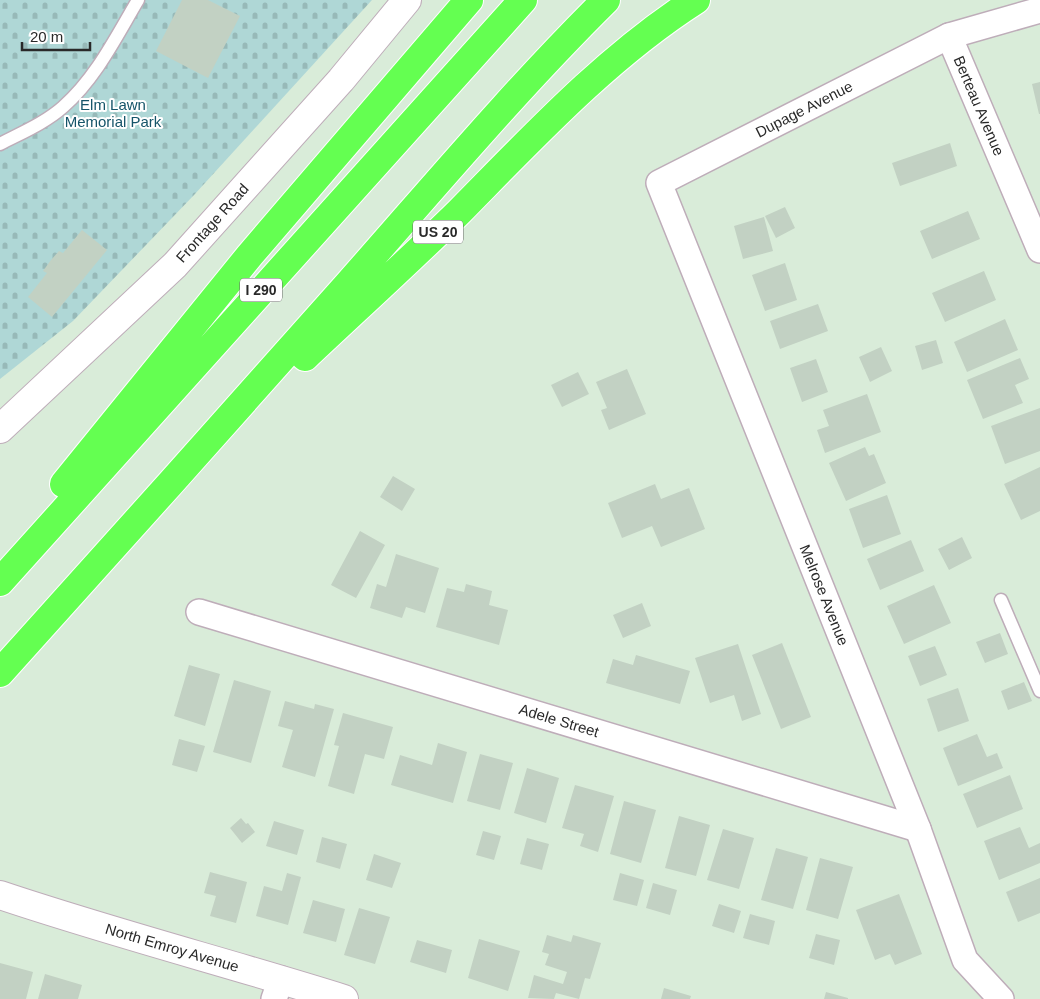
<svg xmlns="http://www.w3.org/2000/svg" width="1040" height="999" font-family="Arial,sans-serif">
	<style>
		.cemetery { fill: url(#cemetery-stones) }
		.building { fill: #c2d1c3 }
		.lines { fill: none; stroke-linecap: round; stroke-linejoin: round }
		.lane-casing { stroke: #beadb9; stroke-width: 15 }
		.street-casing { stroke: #beadb9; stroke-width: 28 }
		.secondary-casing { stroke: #beadb9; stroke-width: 30 }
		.highway-casing { stroke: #fff; stroke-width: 30 }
		.lane { stroke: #fff; stroke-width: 12 }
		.street { stroke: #fff; stroke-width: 25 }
		.secondary { stroke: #fff; stroke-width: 28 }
		.highway { stroke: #64ff51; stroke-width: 28 }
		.labels { text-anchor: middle; stroke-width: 4; stroke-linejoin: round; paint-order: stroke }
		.shield { fill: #fff; stroke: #696969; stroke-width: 1 }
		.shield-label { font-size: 14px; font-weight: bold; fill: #292929 }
		.park-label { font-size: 15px; fill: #155469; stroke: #fff }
		.street-label { font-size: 15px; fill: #292929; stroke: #fff }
	</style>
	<defs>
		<pattern id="cemetery-stones" width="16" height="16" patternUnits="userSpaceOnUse" patternTransform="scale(1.25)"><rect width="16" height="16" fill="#afd7d6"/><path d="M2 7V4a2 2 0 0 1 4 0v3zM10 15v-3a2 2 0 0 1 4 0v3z" fill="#97b9b8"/></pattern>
	</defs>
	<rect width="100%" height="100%" fill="#d9ecd9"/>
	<path class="cemetery" d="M0,0H372L194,195L73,321L0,379Z"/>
	<path class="building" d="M182,0H208L240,16L208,78L156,51Z
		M1040,82V114H1039L1032,84Z
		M950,143L957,166L900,186L892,163Z
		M785,207L795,228L776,238L765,216Z
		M968,211L980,239L932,259L920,231Z
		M764,217L773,251L743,259L734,226Z
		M82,230L107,250L52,317L28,297L47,273L43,271L51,260L59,251L63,253Z
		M785,263L797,300L765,311L752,275Z
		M984,271L996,300L945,322L932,293Z
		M818,304L828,331L780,349L770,321Z
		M1005,319L1018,350L967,372L954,342Z
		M936,340L943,363L922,370L915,346Z
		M881,347L892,371L870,382L859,357Z
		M1020,358L1029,379L1015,385L1023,403L983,419L967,380Z
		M816,359L828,392L802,402L790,368Z
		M627,369L646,414L609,430L601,410L607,408L596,382Z
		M578,372L589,394L562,407L551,385Z
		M867,394L881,432L825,453L817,430L829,426L823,410Z
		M1040,408V451L1005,464L991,426Z
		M865,447L869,456L874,454L886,483L846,501L829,463Z
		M1040,467V511L1021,520L1004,484Z
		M393,476L415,489L402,511L380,497Z
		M655,484L661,499L689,488L705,529L661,547L652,526L622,538L608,503Z
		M887,495L901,534L863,548L849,509Z
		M360,531L385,545L356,598L331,585Z
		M962,537L972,558L949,570L938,549Z
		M911,540L924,571L880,590L867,559Z
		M396,554L439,568L425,613L406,607L402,618L370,608L377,584L386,587Z
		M466,584L492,591L489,605L508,610L499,645L436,627L447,588L464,592Z
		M934,585L951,623L904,644L887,606Z
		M642,603L651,626L623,638L613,615Z
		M1000,633L1008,654L985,663L976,642Z
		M782,643L811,717L781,729L752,655Z
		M738,644L761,714L742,721L734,695L710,703L695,658Z
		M935,646L947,675L920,686L908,656Z
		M636,655L690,671L680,704L606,683L613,659L633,665Z
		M189,665L220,674L205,726L174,716Z
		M234,680L271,691L251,763L213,752Z
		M1024,682L1032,701L1008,710L1001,691Z
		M958,688L969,721L938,732L927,699Z
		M285,701L314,709L315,704L334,709L315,777L282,767L293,730L278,726Z
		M343,713L393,727L384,759L365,754L354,794L328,786L339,746L334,745Z
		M977,734L987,757L997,753L1003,768L958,786L943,748Z
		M179,739L205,746L197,772L172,765Z
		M438,743L467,752L453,803L391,785L400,755L432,765Z
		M480,754L513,763L500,810L467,801Z
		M527,768L559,778L546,823L514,813Z
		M1010,775L1023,809L977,828L963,794Z
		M575,785L614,796L598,852L580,846L584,834L562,828Z
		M624,801L656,810L641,863L610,854Z
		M679,816L710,825L696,876L665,868Z
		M241,818L246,824L248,823L255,832L242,843L230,828Z
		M274,821L304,830L297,855L266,846Z
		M1020,827L1029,848L1040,843V863L999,880L984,841Z
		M723,829L754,838L739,889L707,880Z
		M483,831L501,836L494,860L476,855Z
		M322,837L347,844L340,869L316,862Z
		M527,838L549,844L542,870L520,864Z
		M776,848L808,857L793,909L761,900Z
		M374,854L401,863L392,888L366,880Z
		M820,858L853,867L838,919L806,910Z
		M210,872L247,882L236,923L210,916L216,896L204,893Z
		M287,873L301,877L288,925L256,916L264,886L282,891Z
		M620,873L644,880L637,906L613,900Z
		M1040,878V913L1018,922L1006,892Z
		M653,883L677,890L670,915L646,908Z
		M899,894L922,954L895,965L890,954L875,960L856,910Z
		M313,900L345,909L336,942L303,933Z
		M719,904L741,911L734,933L712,926Z
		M359,908L390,917L375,964L344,955Z
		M750,914L775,921L769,945L743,938Z
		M816,934L840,940L834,965L809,958Z
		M547,935L571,942L573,935L601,943L590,979L585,978L579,999L556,993L554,999L528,998L534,975L563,984L567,972L545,965L549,954L542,952Z
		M479,939L520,951L508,991L468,978Z
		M417,940L452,950L446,973L410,962Z
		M0,963L33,972L26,999H0Z
		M45,974L82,985L78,999H38Z
		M664,988L691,996L690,999H661Z
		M826,992L848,998V999H824Z"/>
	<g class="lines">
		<defs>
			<path id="lane" d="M0,144C21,133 45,123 63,107C96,78 116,37 138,0
				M1001,600L1040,691"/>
			<g id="street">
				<path id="s1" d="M949,36L1040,250"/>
				<path id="s2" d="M199,612L918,829"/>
				<path d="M274,999L281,979"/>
				<path id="s3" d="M1001,999L965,960L918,829L659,183L949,36L1040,10"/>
			</g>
			<g id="secondary">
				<path id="s4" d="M0,429L175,265L341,80L407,0"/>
				<path id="s5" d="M0,895C113,933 229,963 344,999"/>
			</g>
			<path id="highway" d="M305,357C356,309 409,261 459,212C533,137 607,57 696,0
				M64,484L250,255L469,0
				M0,582L523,0
				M0,673C117,543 233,414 349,283C433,188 516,89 606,0"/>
		</defs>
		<use href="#lane" class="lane-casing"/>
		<use href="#street" class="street-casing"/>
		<use href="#secondary" class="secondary-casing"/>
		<use href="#highway" class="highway-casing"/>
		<use href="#lane" class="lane"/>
		<use href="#street" class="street"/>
		<use href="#secondary" class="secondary"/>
		<use href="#highway" class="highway"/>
	</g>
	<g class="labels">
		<g class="shield">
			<rect x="413" y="220.5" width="50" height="23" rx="4"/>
			<rect x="240" y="278.5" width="42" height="23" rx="4"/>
		</g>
		<g class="shield-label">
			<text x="438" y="237">US 20</text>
			<text x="261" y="295">I 290</text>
		</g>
		<g class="park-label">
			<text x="113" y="110">Elm Lawn<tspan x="113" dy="17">Memorial Park</tspan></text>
		</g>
		<g class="street-label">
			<text dy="5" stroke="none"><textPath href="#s1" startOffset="76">Berteau Avenue</textPath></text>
			<text dy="5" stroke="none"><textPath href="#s3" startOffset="1051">Dupage Avenue</textPath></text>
			<text dy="5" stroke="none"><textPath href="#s4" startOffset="296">Frontage Road</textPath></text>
			<text transform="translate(824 595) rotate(68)" y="5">Melrose Avenue</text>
			<text dy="5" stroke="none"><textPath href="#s2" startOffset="376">Adele Street</textPath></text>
			<text dy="5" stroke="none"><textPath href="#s5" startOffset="180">North Emroy Avenue</textPath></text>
		</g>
	</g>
	<path d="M22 42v8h68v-8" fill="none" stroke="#292929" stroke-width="2.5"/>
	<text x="30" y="42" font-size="15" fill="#292929" stroke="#ffffff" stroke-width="4" paint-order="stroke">20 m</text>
</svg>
